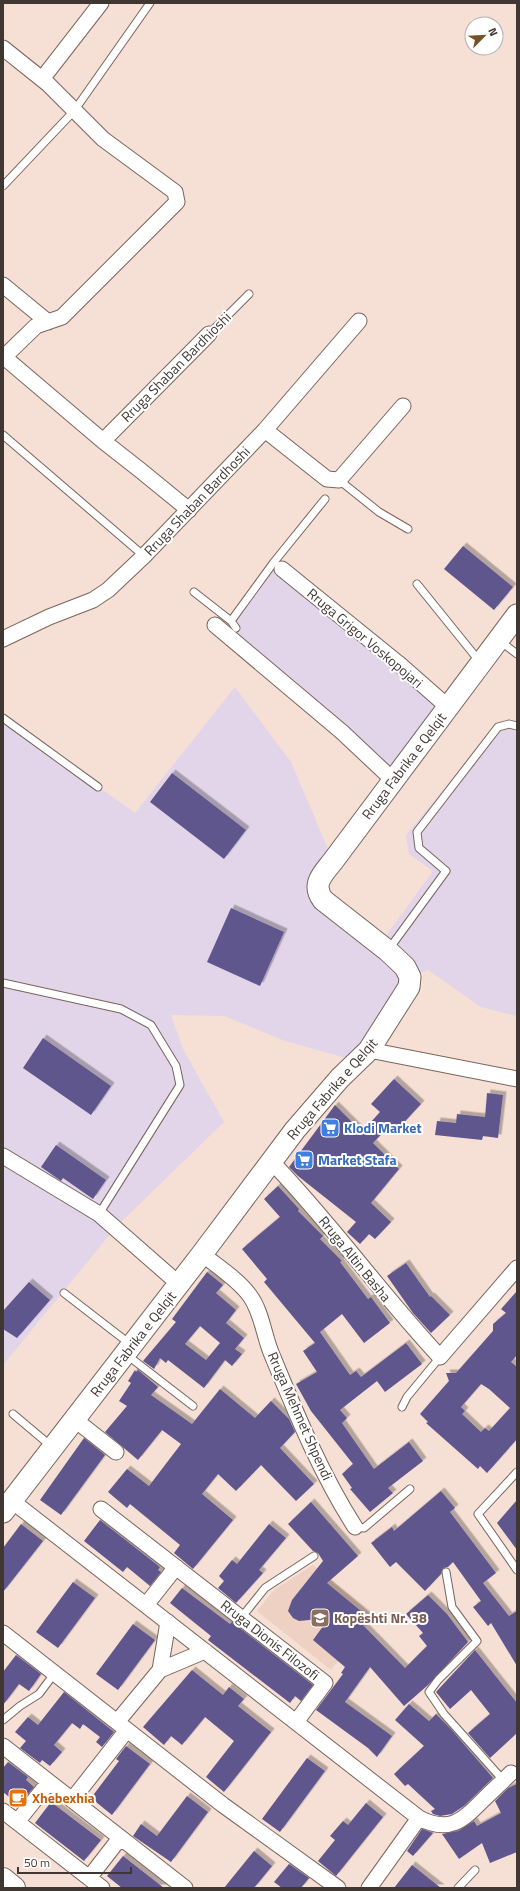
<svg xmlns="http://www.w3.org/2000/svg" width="520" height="1891" font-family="'Titillium Web',sans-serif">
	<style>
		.commercial { fill: #e2d5e9 }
		.built { fill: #eed1c2 }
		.building { fill: #60568e; fill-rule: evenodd; filter: url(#shadow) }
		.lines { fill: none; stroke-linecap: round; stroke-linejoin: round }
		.lane-casing { stroke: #79655b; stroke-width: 9 }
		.street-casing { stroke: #79655b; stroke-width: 17 }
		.secondary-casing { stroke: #79655b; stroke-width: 23 }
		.primary-casing { stroke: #79655b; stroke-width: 24 }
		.lane { stroke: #fff; stroke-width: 7 }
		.street { stroke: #fff; stroke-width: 15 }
		.secondary { stroke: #fff; stroke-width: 21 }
		.primary { stroke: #fff; stroke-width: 22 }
		.labels { text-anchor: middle; stroke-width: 4; stroke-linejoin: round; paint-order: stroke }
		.street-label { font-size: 14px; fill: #403732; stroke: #fff }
		.shop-label { font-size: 14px; font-weight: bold; fill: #366cbe; stroke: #fff; text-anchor: start }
		.education-label { font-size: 14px; font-weight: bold; fill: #785e54; stroke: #fff; text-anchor: start }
		.food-label { font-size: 14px; font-weight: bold; fill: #c56008; stroke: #fff; text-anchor: start }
	</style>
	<defs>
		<filter id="shadow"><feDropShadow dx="3.5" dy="-3.5" stdDeviation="0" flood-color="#0004"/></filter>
	</defs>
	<rect width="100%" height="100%" fill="#f6dfd4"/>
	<path class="commercial" d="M274,562L448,707L393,780L246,651L236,628L231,621Z
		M235,687L291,762L333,861L317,884L380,944L433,871L409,854L406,835L500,721L517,720V1016L481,1007L428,970L410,977L357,1061L285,1041L224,1016L171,1015L183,1049L224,1122L116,1227L3,1365V718L135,813Z"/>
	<path class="built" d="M313,1565L376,1615L331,1670L257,1611L274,1590Z"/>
	<path class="building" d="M463,546L513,587L494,610L444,569Z
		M172,773L246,830L224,859L150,802Z
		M231,908L284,932L260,986L207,962Z
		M43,1038L111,1086L91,1115L23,1068Z
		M394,1079L421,1104L397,1130L391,1124L373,1143L399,1169L371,1203L391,1222L375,1239L369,1234L360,1244L347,1232L356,1222L298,1176L289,1167L335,1105L362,1132L380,1112L371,1104Z
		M487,1093L503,1095L498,1138L483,1136L482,1140L435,1135L437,1121L456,1123L457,1114L485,1117Z
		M56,1145L106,1180L93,1199L63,1178L61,1181L41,1167Z
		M278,1186L299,1209L298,1211L323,1236L320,1239L342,1261L340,1262L368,1299L371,1297L390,1323L364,1343L342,1314L320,1332L350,1375L356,1371L361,1377L406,1343L422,1364L385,1392L377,1381L340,1410L347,1418L342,1423L374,1469L409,1442L423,1461L388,1488L393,1493L370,1512L350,1489L352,1488L342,1474L353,1464L311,1411L296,1384L317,1372L303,1351L315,1343L264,1282L267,1279L242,1249L280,1217L264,1199Z
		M406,1263L430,1297L431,1296L450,1315L431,1333L413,1313L387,1276Z
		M207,1272L223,1285L216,1293L236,1310L226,1323L244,1338L235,1349L242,1354L232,1366L225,1360L204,1388L168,1360L166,1363L160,1358L154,1369L143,1361L176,1322L172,1319ZM200,1326L220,1343L206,1360L185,1344Z
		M29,1282L50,1300L17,1338L3,1329V1311Z
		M517,1291V1355L511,1362L517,1367V1439L487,1473L480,1466L478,1469L426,1423L428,1422L420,1414L449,1381L446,1373H456L493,1331V1324L506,1313L501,1309ZM481,1384L489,1389L510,1408L489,1431L485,1428L481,1432L462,1414L465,1411L461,1407Z
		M135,1370L136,1372L138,1370L158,1387L151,1395L192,1424L220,1389L255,1418L271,1401L289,1419L295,1432L280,1448L314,1484L296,1501L261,1465L236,1491L218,1474L202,1494L233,1520L193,1569L174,1553L180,1545L130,1504L127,1508L108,1492L127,1469L149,1486L181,1444L162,1430L138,1460L105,1432L127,1406L119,1401L131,1383L128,1381Z
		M84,1438L105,1455L61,1515L40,1500Z
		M441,1491L455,1508L450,1512L496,1573L483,1583L509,1616L517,1611V1666L491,1623L488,1626L473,1607L481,1601L453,1562L448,1567L443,1568L441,1574L425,1591L396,1562L390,1567L371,1543L392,1527L394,1531Z
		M517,1500V1550L497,1523Z
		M311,1502L358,1556L327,1583L367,1616L361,1623L405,1668L427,1646L419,1636L423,1633L406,1614L428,1595L447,1614L468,1642L428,1685L404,1706L370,1667L345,1702L392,1736L377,1757L368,1748L316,1710L343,1674L341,1673L345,1667L313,1640L329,1618L299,1621L293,1618L288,1611L292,1600L323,1561L318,1553L313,1551L288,1524Z
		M100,1520L160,1567L158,1570L161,1572L150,1586L127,1567L123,1572L84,1541Z
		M21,1524L43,1541L3,1592V1548Z
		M269,1524L286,1538L259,1570L263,1573L236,1603L218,1588L224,1581L219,1576L232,1560L237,1564Z
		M73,1582L95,1598L58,1648L36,1632Z
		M182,1588L230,1624L232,1622L313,1685L301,1701L295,1696L290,1703L208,1640L211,1636L170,1603Z
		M133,1624L155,1640L118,1690L96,1674Z
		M475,1650L517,1703V1733L490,1758L468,1733L490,1714L471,1690L450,1709L436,1692Z
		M16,1655L41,1674L29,1691L19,1684L3,1705V1672Z
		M192,1670L223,1695L229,1687L244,1699L238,1706L271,1732L224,1792L206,1777L234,1741L205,1717L182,1745L171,1736L164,1745L143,1727Z
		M64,1692L114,1732L102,1747L96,1742L100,1737L83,1724L80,1729L72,1723L54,1745L62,1752L50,1766L42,1760L40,1763L20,1748L26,1741L15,1732L28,1717L38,1725Z
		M409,1704L429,1721L436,1714L450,1728L493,1778L464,1806L452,1814L440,1816L433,1814L431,1811L435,1809L408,1784L405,1786L394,1774L424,1746L395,1720Z
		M126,1746L150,1764L112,1815L91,1798L119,1761L116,1759Z
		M307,1758L325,1771L280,1832L262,1819Z
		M8,1762L28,1777L26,1780L34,1787L19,1805L3,1792V1768Z
		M517,1784V1852L490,1863L482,1843L459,1859L442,1834L458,1831L474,1821L477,1826L501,1813L495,1801L508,1788Z
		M187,1796L208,1812L171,1862L133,1836L141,1824L157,1836Z
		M51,1802L101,1840L84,1861L35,1823Z
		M366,1803L383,1817L336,1876L318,1861L335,1840L330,1836L343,1821L348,1825Z
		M422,1829L433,1833L413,1856L407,1851Z
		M254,1851L272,1866L254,1888H224Z
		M123,1856L164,1888H122L107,1876Z
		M289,1864L309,1878L301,1888H282L274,1882Z
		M412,1865L441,1888H394Z"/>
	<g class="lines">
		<defs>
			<path id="lane" d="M3,186L74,111L150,3
				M209,334L249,294
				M3,435L144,556
				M339,480L379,512L408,529
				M417,584L480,662
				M194,592L231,621L274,562L325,499
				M231,621L236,628
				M500,641L517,654
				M3,718L98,787
				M389,949L446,871L419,848L417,832L498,727L509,724L517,726
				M3,983L121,1009L151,1025L176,1066L180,1085L99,1214
				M64,1293L130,1344
				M127,1355L193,1406
				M402,1407L407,1397L440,1357
				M13,1414L51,1446
				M517,1472L478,1514L517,1570
				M355,1527L364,1528L410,1489
				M446,1572L452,1607L477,1641L438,1680L429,1692L444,1714L504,1781
				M241,1618L265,1588L314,1556
				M3,1720L20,1706L39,1694L54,1674
				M458,1888L475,1870"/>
			<path id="street" d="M3,48L48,84L103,139L175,192L177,202L62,317L36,326L3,358
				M42,79L101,3
				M3,285L48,322
				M4,357L103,441L140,470L189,510
				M265,430L327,479L339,480L403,406
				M103,441L209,334
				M282,569L398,663L448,707
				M215,625L342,732L393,780
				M3,639L49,617L93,600L108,590L144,556L265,430L359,321
				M369,1050L517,1079
				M3,1156L99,1214L179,1284
				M271,1161C331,1223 381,1294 440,1357L517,1268
				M202,1254C217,1266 239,1280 250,1296C262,1312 264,1337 272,1355C296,1413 321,1474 355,1527
				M74,1419L116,1452
				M12,1501L419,1818C450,1834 463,1820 484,1799C493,1790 502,1782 511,1773
				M101,1509L325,1683L296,1722
				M146,1605L176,1567
				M3,1633L223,1805L338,1888
				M160,1670L205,1651
				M117,1722L160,1670L168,1622
				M3,1746L185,1888
				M72,1800L127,1730
				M3,1811L102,1888
				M17,1822L49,1782
				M89,1878L120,1838
				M369,1888L419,1818"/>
			<path id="secondary" d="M3,1512L202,1254L295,1130L340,1078L369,1050L409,987L410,977L405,967L388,951L323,900C311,884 323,874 333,861L517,615"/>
			<path id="primary" d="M3,1879L14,1888"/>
		</defs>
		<use href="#lane" class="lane-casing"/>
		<use href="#street" class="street-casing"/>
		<use href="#secondary" class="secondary-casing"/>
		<use href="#primary" class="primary-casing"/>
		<use href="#lane" class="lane"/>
		<use href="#street" class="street"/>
		<use href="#secondary" class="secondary"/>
		<use href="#primary" class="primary"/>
	</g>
	<defs>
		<symbol id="supermarket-square" viewBox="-11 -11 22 22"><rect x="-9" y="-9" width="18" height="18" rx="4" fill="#3f7fe0" stroke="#fff"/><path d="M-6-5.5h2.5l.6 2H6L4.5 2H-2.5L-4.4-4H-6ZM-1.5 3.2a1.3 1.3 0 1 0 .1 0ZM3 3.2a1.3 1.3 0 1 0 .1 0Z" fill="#fff"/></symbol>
		<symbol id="school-square" viewBox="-11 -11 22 22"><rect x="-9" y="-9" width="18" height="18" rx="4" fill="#8d6e63" stroke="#fff"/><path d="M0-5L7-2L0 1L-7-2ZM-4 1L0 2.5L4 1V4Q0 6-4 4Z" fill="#fff"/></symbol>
		<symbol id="cafe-square" viewBox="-11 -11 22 22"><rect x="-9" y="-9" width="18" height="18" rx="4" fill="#e8710a" stroke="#fff"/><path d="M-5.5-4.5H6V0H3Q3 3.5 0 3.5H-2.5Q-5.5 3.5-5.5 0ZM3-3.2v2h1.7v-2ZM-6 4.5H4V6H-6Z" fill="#fff"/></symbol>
	</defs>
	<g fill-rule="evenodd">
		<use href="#supermarket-square" x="319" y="1117" width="22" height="22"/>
		<use href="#supermarket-square" x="293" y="1149" width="22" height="22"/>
		<use href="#school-square" x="309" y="1607" width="22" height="22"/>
		<use href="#cafe-square" x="7" y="1787" width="22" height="22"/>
	</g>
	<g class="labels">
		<g class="street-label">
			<text transform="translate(176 367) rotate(-45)" y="5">Rruga Shaban Bardhioshi</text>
			<text transform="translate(197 501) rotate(-46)" y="5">Rruga Shaban Bardhoshi</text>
			<text transform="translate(365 638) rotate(40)" y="5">Rruga Grigor Voskopojari</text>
			<text transform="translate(404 766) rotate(-53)" y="5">Rruga Fabrika e Qelqit</text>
			<text transform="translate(332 1089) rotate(-49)" y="5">Rruga Fabrika e Qelqit</text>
			<text transform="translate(355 1259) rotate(51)" y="5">Rruga Altin Basha</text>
			<text transform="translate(133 1344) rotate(-52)" y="5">Rruga Fabrika e Qelqit</text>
			<text transform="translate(300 1416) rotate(66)" y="5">Rruga Mehmet Shpendi</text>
			<text transform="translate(270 1640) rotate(38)" y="5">Rruga Dionis Filozofi</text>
		</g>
		<g class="shop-label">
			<text x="344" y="1133">Klodi Market</text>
			<text x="318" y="1165">Market Stafa</text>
		</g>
		<g class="education-label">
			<text x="334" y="1623">Kopështi Nr. 38</text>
		</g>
		<g class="food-label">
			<text x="32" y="1803">Xhebexhia</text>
		</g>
	</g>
	<rect width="520" height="1891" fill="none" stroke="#403732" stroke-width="8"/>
	<g transform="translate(484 36) rotate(66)"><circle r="19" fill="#ffffff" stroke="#b3afad"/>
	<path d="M0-3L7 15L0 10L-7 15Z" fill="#74522a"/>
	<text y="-6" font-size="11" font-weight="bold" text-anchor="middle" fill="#403732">N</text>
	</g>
	<path d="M18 1867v6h113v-6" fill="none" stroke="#403732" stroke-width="2"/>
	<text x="24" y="1867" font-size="12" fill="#403732" stroke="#ffffff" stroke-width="3" paint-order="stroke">50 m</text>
</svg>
